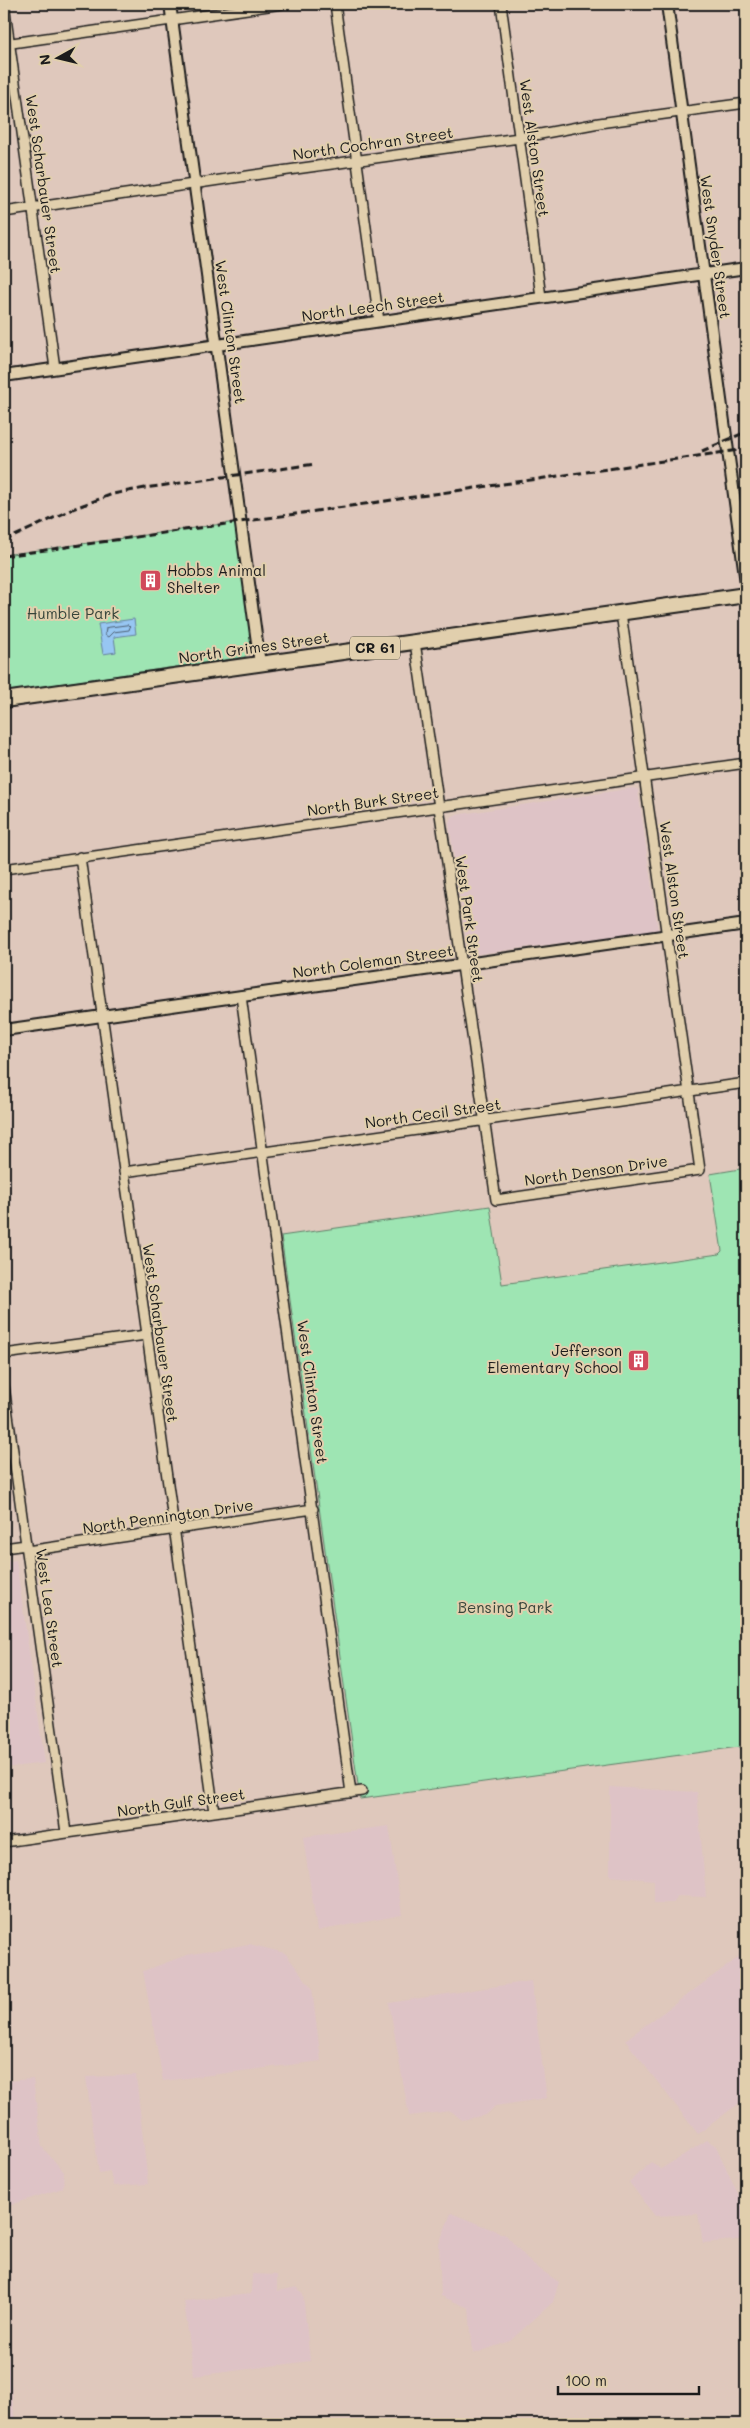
<svg xmlns="http://www.w3.org/2000/svg" width="750" height="2428" font-family="Mali,sans-serif">
	<style>
		.built { fill: #dec3c6 }
		.green { fill: #9ee5b3; stroke: #5d8068 }
		.water { fill: #97c6f2; stroke: #66829c }
		.lines { fill: none; stroke-linecap: round; stroke-linejoin: round }
		.shore { stroke: #4d6072; stroke-width: 1 }
		.minor-casing { stroke: #1c1c1c; stroke-width: 12 }
		.tertiary-casing { stroke: #1c1c1c; stroke-width: 14 }
		.primary-casing { stroke: #1c1c1c; stroke-width: 18 }
		.minor { stroke: #e1cfad; stroke-width: 9 }
		.tertiary { stroke: #e1cfad; stroke-width: 10 }
		.primary { stroke: #e1cfad; stroke-width: 14 }
		.rail { stroke: #1c1c1c; stroke-width: 3; stroke-dasharray: 8 4; stroke-linecap: butt }
		.labels { text-anchor: middle; stroke-width: 4; stroke-linejoin: round; paint-order: stroke }
		.shield { fill: #e1cfad; stroke: #575248; stroke-width: 1 }
		.shield-label { font-size: 14px; font-weight: bold; fill: #1c1c1c }
		.street-label { font-size: 15px; fill: #1c1c1c; stroke: #e1cfad }
		.poi-label { font-size: 15px; fill: #1c1c1c; stroke: #e1cfad; text-anchor: start }
		.park-label { font-size: 15px; fill: #36443a; stroke: #e1cfad }
	</style>
	<rect width="100%" height="100%" fill="#dfc8bc"/>
	<filter id="ink" filterUnits="userSpaceOnUse"><feTurbulence type="fractalNoise" baseFrequency=".02" numOctaves="2"/><feDisplacementMap in="SourceGraphic" scale="10" xChannelSelector="R" yChannelSelector="G"/><feConvolveMatrix kernelMatrix="1 2 1 2 8 2 1 2 1" color-interpolation-filters="sRGB"/></filter>
	<g filter="url(#ink)">
		<path class="built" d="M634,788L638,790L658,930L471,955L468,950L449,823L451,817L455,815Z
			M16,1560L45,1763L4,1768V1562Z
			M610,1787L697,1792L706,1897L676,1896L674,1903H654V1880L610,1876Z
			M389,1826L402,1915L317,1931L303,1837Z
			M249,1944L285,1953L312,1988L321,2061L163,2081L143,1971L187,1955Z
			M746,1952V2098L698,2134L625,2040Z
			M531,1981L547,2098L495,2106L486,2115L462,2120L451,2111L409,2116L389,2003Z
			M136,2075L148,2184L113,2186L110,2171L99,2173L86,2077Z
			M33,2079L42,2147L64,2172L63,2188L4,2207V2081Z
			M707,2140L716,2146L746,2211V2239L703,2243L698,2214L655,2216L629,2182L651,2162L661,2169Z
			M451,2213L506,2235L532,2264L559,2282L553,2302L510,2341L473,2354L469,2308L441,2296L439,2244Z
			M252,2274L277,2275V2291L297,2287L303,2294L310,2361L194,2376L184,2301L251,2294Z
			M4,2347H7L15,2424H4Z"/>
		<path class="green" d="M236,522L253,652L244,657L4,692V555Z
			M746,1168V1746L360,1799L281,1236L490,1206L502,1284L719,1254L722,1251L710,1174Z"/>
		<path class="water" d="M134,619L136,634L114,637L116,652L103,654L98,624Z"/>
		<g class="lines">
			<path class="shore" d="M128,625L130,627L129,630L113,632L108,637L105,635L106,628Z"/>
			<defs>
				<path id="minor" d="M4,4L55,368
					M335,4L379,321
					M501,4L541,297
					M5,44L282,4
					M4,212L274,172L519,138L599,123L746,103
					M415,642L496,1200L700,1170L621,613
					M80,857L214,1812
					M4,869L746,763
					M241,996L351,1793
					M124,1172L746,1083
					M4,1354L146,1335
					M4,1386L66,1833
					M4,1548L26,1545
					M27,1551L313,1509
					M4,1842L362,1791"/>
				<path id="tertiary" d="M170,4L260,664
					M667,4L746,583
					M4,376L746,268
					M4,1030L746,924"/>
				<path id="primary" d="M4,700L746,595"/>
			</defs>
			<use href="#minor" class="minor-casing"/>
			<use href="#tertiary" class="tertiary-casing"/>
			<use href="#primary" class="primary-casing"/>
			<use href="#minor" class="minor"/>
			<use href="#tertiary" class="tertiary"/>
			<use href="#primary" class="primary"/>
			<path class="rail" d="M702,451L746,432
				M4,541L75,508L113,494L145,488L315,464
				M4,556L746,449"/>
		</g>
	</g>
	<defs>
		<symbol id="building-square" viewBox="-11 -11 22 22"><rect x="-9" y="-9" width="18" height="18" rx="4" fill="#d1495b" stroke="#e1cfad"/><path d="M-4-6H4V6H1V3H-1V6H-4ZM-2.5-4.3h1.7v1.8h-1.7ZM.8-4.3h1.7v1.8H.8ZM-2.5-1h1.7V.8h-1.7ZM.8-1h1.7V.8H.8Z" fill="#fff"/></symbol>
	</defs>
	<g fill-rule="evenodd">
		<use href="#building-square" x="138" y="568" width="25" height="25"/>
		<use href="#building-square" x="626" y="1348" width="25" height="25"/>
	</g>
	<g class="labels">
		<rect class="shield" x="350" y="636.5" width="50" height="23" rx="4"/>
		<g class="shield-label">
			<text x="375" y="653">CR 61</text>
		</g>
		<g class="street-label">
			<text transform="translate(373 144) rotate(-8)" y="5">North Cochran Street</text>
			<text transform="translate(534 148) rotate(82)" y="5">West Alston Street</text>
			<text transform="translate(43 184) rotate(82)" y="5">West Scharbauer Street</text>
			<text transform="translate(715 247) rotate(82)" y="5">West Snyder Street</text>
			<text transform="translate(373 307) rotate(-8)" y="5">North Leech Street</text>
			<text transform="translate(230 332) rotate(82)" y="5">West Clinton Street</text>
			<text transform="translate(254 648) rotate(-8)" y="5">North Grimes Street</text>
			<text transform="translate(373 802) rotate(-8)" y="5">North Burk Street</text>
			<text transform="translate(674 890) rotate(82)" y="5">West Alston Street</text>
			<text transform="translate(469 919) rotate(82)" y="5">West Park Street</text>
			<text transform="translate(373 962) rotate(-8)" y="5">North Coleman Street</text>
			<text transform="translate(433 1114) rotate(-8)" y="5">North Cecil Street</text>
			<text transform="translate(596 1171) rotate(-8)" y="5">North Denson Drive</text>
			<text transform="translate(160 1333) rotate(82)" y="5">West Scharbauer Street</text>
			<text transform="translate(312 1392) rotate(82)" y="5">West Clinton Street</text>
			<text transform="translate(168 1517) rotate(-8)" y="5">North Pennington Drive</text>
			<text transform="translate(49 1608) rotate(82)" y="5">West Lea Street</text>
			<text transform="translate(181 1803) rotate(-8)" y="5">North Gulf Street</text>
		</g>
		<g class="poi-label">
			<text x="167" y="576">Hobbs Animal<tspan x="167" dy="17">Shelter</tspan></text>
			<text x="622" y="1356" text-anchor="end">Jefferson<tspan x="622" dy="17">Elementary School</tspan></text>
		</g>
		<g class="park-label">
			<text x="73" y="619">Humble Park</text>
			<text x="505" y="1613">Bensing Park</text>
		</g>
	</g>
	<rect width="750" height="2428" fill="none" stroke="#e1cfad" stroke-width="20"/>
	<rect x="10" y="10" width="730" height="2408" fill="none" stroke="#1c1c1c" stroke-width="2" filter="url(#ink)"/>
	<g transform="translate(58 58) rotate(262)" stroke="#e1cfad" stroke-width="4" paint-order="stroke">
	<path d="M0-4L9 19L0 12L-9 19Z" fill="#1c1c1c"/>
	<text y="-8" font-size="14" font-weight="bold" text-anchor="middle" fill="#1c1c1c">N</text>
	</g>
	<path d="M558 2386v8h141v-8" fill="none" stroke="#1c1c1c" stroke-width="2.5"/>
	<text x="565" y="2386" font-size="15" fill="#1c1c1c" stroke="#e1cfad" stroke-width="4" paint-order="stroke">100 m</text>
</svg>
